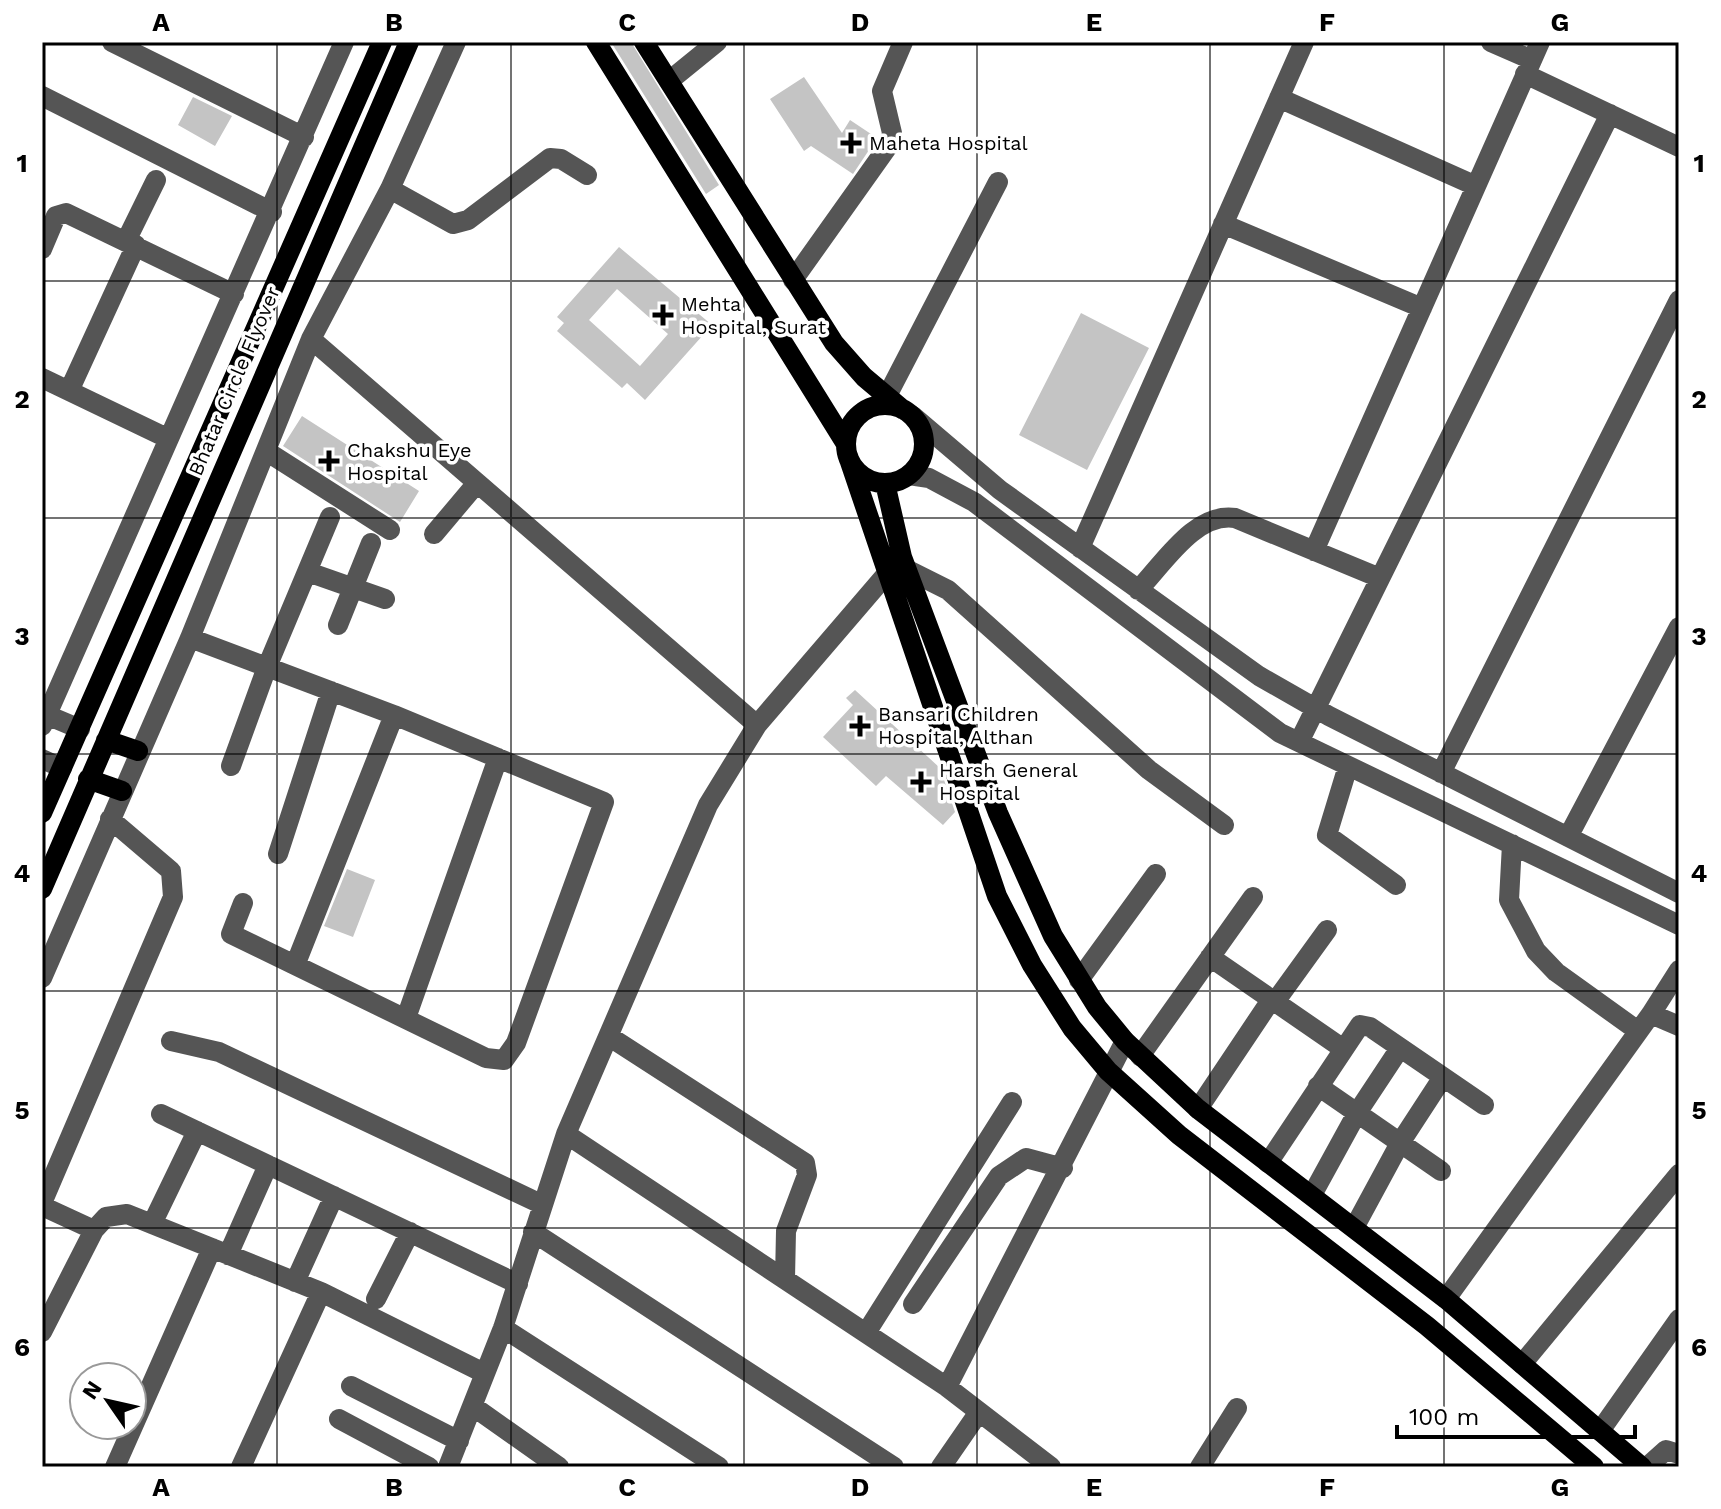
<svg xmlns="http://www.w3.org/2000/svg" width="1721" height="1509" font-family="'Work Sans',sans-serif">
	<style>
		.building { fill: #c4c4c4; fill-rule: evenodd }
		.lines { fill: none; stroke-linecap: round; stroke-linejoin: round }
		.minor { stroke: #555; stroke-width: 20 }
		.major { stroke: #000; stroke-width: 20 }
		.grid { fill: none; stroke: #000; stroke-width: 2; stroke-opacity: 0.55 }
		.poi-dot { fill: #000; stroke: #fff; stroke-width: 3 }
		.labels { text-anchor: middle; stroke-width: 7; stroke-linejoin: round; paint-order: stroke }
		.poi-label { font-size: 20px; fill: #000; stroke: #fff; text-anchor: start }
		.street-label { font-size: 20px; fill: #000; stroke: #fff }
		.neatline { fill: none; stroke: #000; stroke-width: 3 }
		.grid-label { font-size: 26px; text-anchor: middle; font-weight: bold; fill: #000 }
	</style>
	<rect width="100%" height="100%" fill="#fff"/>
	<path class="building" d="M611,42H631L719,185L706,194Z
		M804,77L842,133L850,120L877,138L853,174L811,146L804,151L770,99Z
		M193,97L232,116L215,146L178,125Z
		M619,247L712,325L645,400L627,383L622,388L557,331L564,323L557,317ZM617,289L668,334L640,366L589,320Z
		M1081,313L1149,348L1087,470L1019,435Z
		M302,416L419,491L400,522L283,446Z
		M855,690L940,768L955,812L943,825L886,776L876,786L823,737L853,705L846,698Z
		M347,869L375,880L353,937L324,926Z"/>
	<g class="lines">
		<path class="minor" d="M112,42L304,137
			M1491,42L1532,60
			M1525,74L1679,147
			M669,81L717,42
			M42,96L272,212
			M1279,98L1476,186
			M390,189L453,224L468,220L550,158L561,159L587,175
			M1223,224L1422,308
			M126,241L156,180
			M42,249L56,216L66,213L234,294
			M793,280L889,145L892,133L882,91L903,42
			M311,339L757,725
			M42,378L167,438
			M69,391L136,245
			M887,396L998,182
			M913,416L1000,490L1259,676L1329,716L1679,893
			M266,451L390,530
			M909,475L929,478L974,502L1280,733L1679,925
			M434,534L477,483
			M1080,548L1304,42
			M1314,551L1540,42
			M906,569L948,590L1149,770L1224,825
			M308,572L385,599
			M1138,590C1164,563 1195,512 1235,518L1380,578
			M338,625L371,543
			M190,638L394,715L604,802L516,1043L504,1060L486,1058L231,934L243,903
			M42,713L80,729
			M42,726L344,42
			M1299,742L1610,114
			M42,759L62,768
			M231,766L267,667L330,517
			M1348,766L1327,835L1396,885
			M1441,773L1679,300
			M1568,837L1679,627
			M1512,844L1509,900L1536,951L1556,972L1638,1031
			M278,854L331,691
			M1210,957L1342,1048
			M296,963L394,715
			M42,978L190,638L311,339L390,189L456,42
			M1079,980L1156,874
			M1275,1002L1327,930
			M1651,1014L1679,1026
			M406,1018L498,758
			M610,1037L805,1163L807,1175L786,1231L785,1279
			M171,1041L219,1052L541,1204
			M1140,1056L1253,897
			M1318,1086L1441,1171
			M1198,1109L1271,1000
			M161,1114L518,1284
			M566,1134L947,1387L1051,1467
			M1268,1163L1360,1025L1370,1027L1484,1105
			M1312,1195L1357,1113L1400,1048
			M42,1203L173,897L171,871L110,819
			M42,1206L94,1230
			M152,1224L197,1131
			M1354,1228L1400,1143L1443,1077
			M533,1232L894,1467
			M228,1255L268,1165
			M295,1282L334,1196
			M376,1299L410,1232
			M1446,1299L1651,1014L1679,970
			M913,1304L999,1176L1026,1158L1063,1168
			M503,1328L719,1467
			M42,1332L94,1230L106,1217L127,1214L321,1292L484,1373
			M866,1333L1012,1102
			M1522,1364L1679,1174
			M351,1386L459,1441
			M947,1387L1125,1041
			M474,1407L559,1467
			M339,1419L429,1467
			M1600,1431L1679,1319
			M115,1467L212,1248
			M241,1467L321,1292
			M448,1467L503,1328L566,1134L708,805L757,725L896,563
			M941,1467L979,1412
			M1200,1467L1237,1408
			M1647,1467L1666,1450L1679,1454"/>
		<path class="major" d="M596,42L846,444
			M644,42L834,343L864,377L902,409
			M846 444a39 39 0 1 1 78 0a39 39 0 1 1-78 0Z
			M848,456L997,896L1032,965L1072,1028L1108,1071L1179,1135L1427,1326L1594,1467
			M885,483L902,557L998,813L1053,936L1097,1007L1125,1041L1198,1109L1446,1299L1642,1467
			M106,740L138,751
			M88,779L122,791
			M42,813L382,42
			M42,889L409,42"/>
	</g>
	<path class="grid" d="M277,42V1467M511,42V1467M744,42V1467M977,42V1467M1210,42V1467M1444,42V1467M42,281H1679M42,518H1679M42,754H1679M42,991H1679M42,1228H1679"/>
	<g class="poi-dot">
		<path d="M847 131h8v8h8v8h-8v8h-8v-8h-8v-8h8z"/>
		<path d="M659 303h8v8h8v8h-8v8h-8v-8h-8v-8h8z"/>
		<path d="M325 449h8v8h8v8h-8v8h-8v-8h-8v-8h8z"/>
		<path d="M856 714h8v8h8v8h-8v8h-8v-8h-8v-8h8z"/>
		<path d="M917 770h8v8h8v8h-8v8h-8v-8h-8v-8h8z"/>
	</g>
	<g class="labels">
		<g class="poi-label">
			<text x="869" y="150">Maheta Hospital</text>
			<text x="681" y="311">Mehta<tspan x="681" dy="23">Hospital, Surat</tspan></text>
			<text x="347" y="457">Chakshu Eye<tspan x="347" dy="23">Hospital</tspan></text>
			<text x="878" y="721">Bansari Children<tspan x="878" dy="23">Hospital, Althan</tspan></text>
			<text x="939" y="777">Harsh General<tspan x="939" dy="23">Hospital</tspan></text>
		</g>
		<g class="street-label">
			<text transform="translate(234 381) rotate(-67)" y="7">Bhatar Circle Flyover</text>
		</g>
	</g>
	<rect width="1721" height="1509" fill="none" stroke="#ffffff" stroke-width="88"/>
	<g transform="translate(108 1401) rotate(304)"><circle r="38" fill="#ffffff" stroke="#999999" stroke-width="2"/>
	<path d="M0-6L14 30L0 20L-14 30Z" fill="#000000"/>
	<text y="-12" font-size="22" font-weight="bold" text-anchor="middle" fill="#000000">N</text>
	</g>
	<path d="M1397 1425v12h238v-12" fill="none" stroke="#000000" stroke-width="4"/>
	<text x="1409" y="1425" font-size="24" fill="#000000" stroke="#ffffff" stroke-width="6" paint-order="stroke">100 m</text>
	<rect x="44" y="44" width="1633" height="1421" class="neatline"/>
	<g class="grid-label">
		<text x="161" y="31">A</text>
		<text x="394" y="31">B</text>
		<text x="627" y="31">C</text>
		<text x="860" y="31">D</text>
		<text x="1094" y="31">E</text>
		<text x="1327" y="31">F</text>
		<text x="1560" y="31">G</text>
		<text x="22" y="172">1</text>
		<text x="1699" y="172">1</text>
		<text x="22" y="408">2</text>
		<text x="1699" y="408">2</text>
		<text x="22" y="645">3</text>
		<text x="1699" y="645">3</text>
		<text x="22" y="882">4</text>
		<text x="1699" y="882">4</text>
		<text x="22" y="1119">5</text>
		<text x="1699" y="1119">5</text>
		<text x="22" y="1356">6</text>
		<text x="1699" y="1356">6</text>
		<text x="161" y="1496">A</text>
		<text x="394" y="1496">B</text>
		<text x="627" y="1496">C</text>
		<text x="860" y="1496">D</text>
		<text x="1094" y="1496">E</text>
		<text x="1327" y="1496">F</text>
		<text x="1560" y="1496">G</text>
	</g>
</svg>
